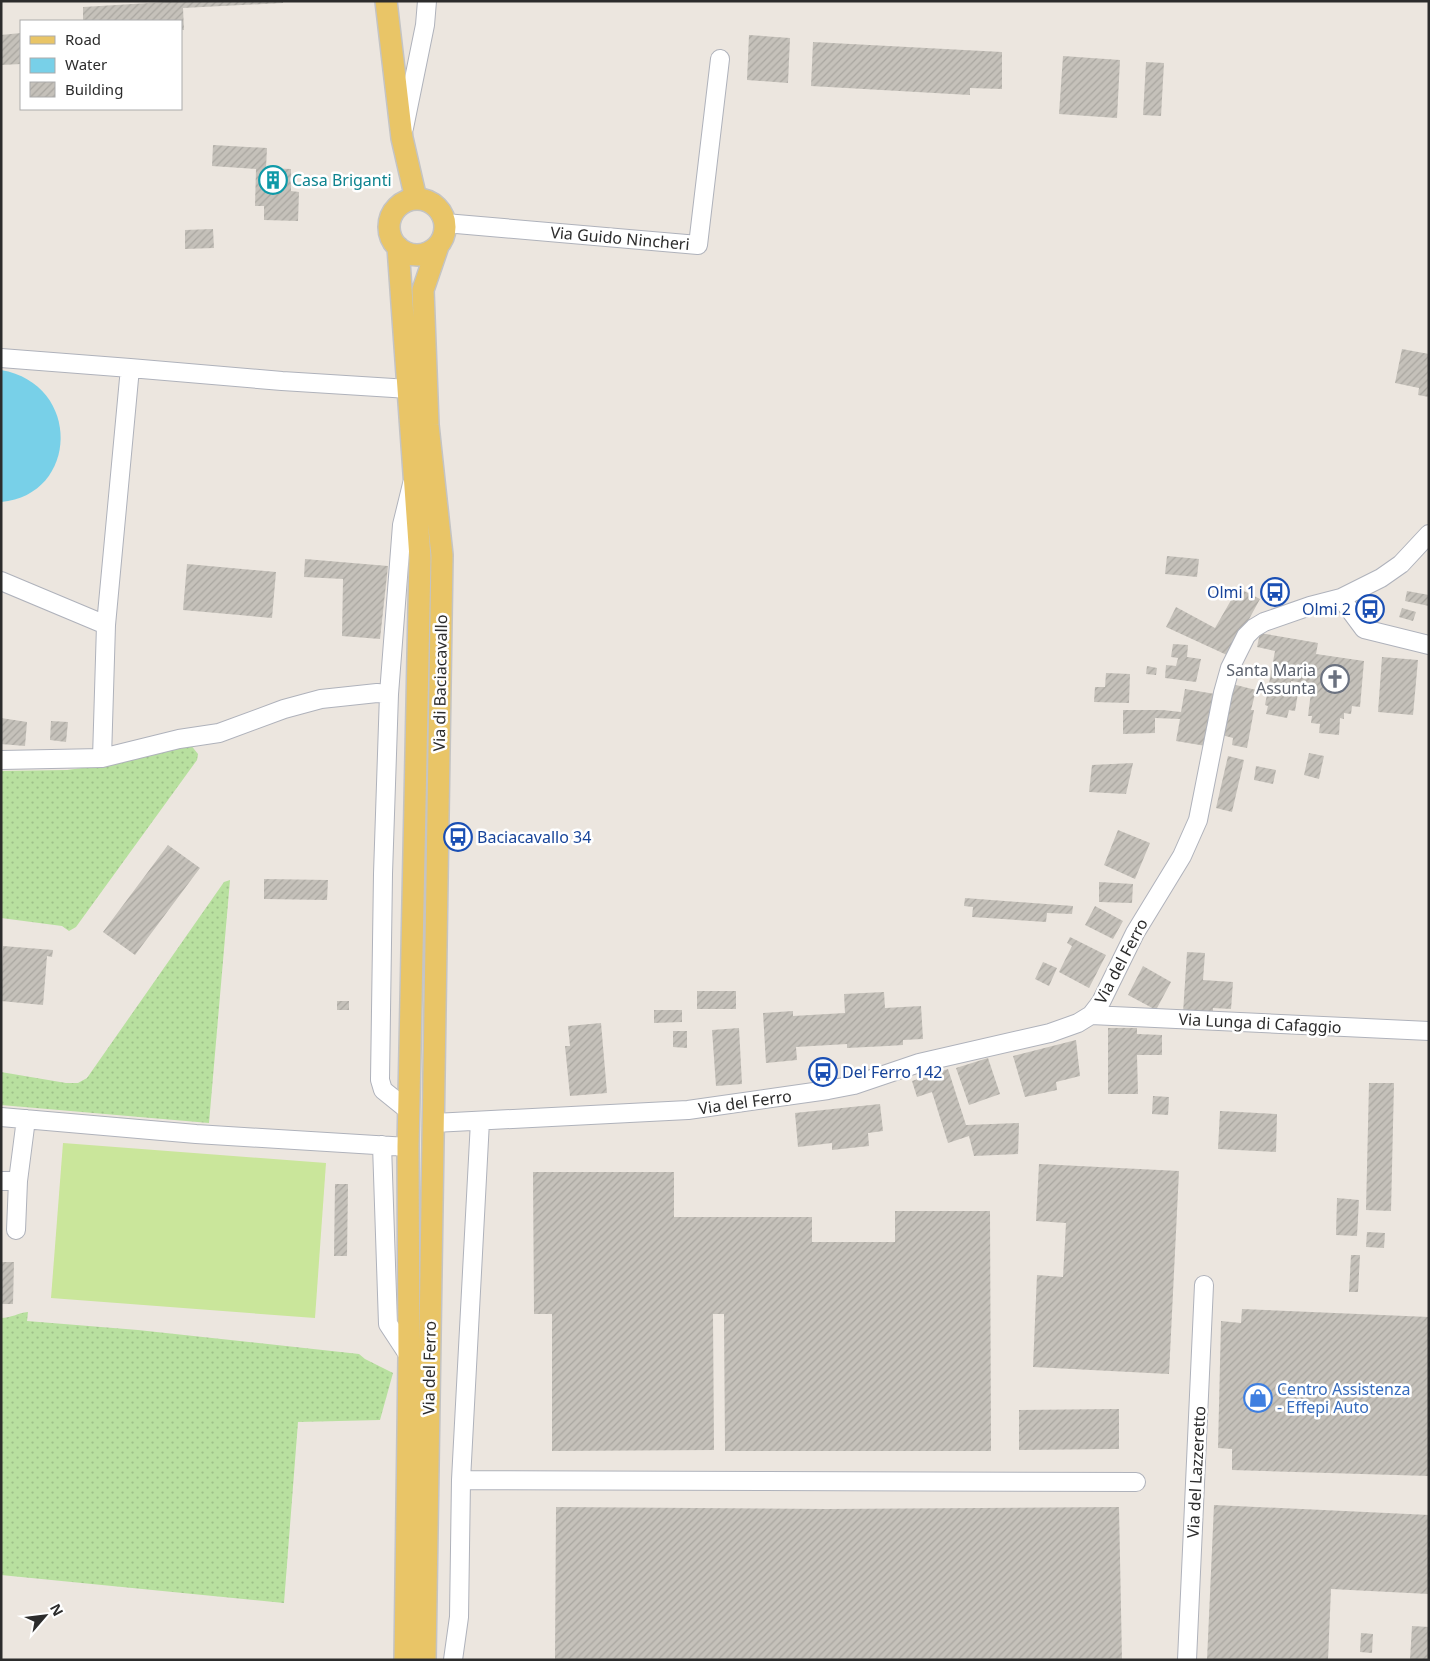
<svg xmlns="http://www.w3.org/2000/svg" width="1430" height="1661" font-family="'Noto Sans',sans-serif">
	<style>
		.grass { fill: url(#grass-dots) }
		.pitch { fill: #cae69b }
		.water { fill: #78d0e8 }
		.building { fill: url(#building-hatch) }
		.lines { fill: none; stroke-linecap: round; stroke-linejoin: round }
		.minor-casing { stroke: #afb2bb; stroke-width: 20 }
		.major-casing { stroke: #c4c4c4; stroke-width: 24 }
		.minor { stroke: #fff; stroke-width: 18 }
		.major { stroke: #e9c567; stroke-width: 21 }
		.labels { text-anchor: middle; stroke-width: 5; stroke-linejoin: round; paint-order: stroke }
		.culture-label { font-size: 16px; fill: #0d838f; stroke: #fff; text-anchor: start }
		.street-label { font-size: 16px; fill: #2c2c2c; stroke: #fff }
		.transit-label { font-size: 16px; fill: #164399; stroke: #fff; text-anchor: end }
		.worship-label { font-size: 16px; fill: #5b616d; stroke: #fff; text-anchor: end }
		.shop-label { font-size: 16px; fill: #366cbe; stroke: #fff; text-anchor: start }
	</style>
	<defs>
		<pattern id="grass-dots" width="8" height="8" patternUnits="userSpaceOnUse" patternTransform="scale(1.25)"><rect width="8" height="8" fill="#b8e09f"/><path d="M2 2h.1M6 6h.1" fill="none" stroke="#9ec089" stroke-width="1.8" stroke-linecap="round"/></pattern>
		<pattern id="building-hatch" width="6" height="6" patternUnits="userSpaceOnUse" patternTransform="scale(1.25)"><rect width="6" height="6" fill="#c5c1ba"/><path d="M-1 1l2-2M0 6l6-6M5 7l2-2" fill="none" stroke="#a9a6a0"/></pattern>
	</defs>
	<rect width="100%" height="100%" fill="#ece6df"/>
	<path class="grass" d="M190,744L198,754L197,760L76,927L69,931L62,926L1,918V771L67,770L97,766Z
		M230,880L209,1123L1,1105V1072L66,1083H78L87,1078L224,882Z
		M28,1312L27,1321L138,1330L359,1354L365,1359L393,1373L380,1420L298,1422L284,1603L1,1575V1318C11,1318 18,1313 28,1312Z"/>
	<path class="pitch" d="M63,1143L326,1163L315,1318L51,1298Z"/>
	<path class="water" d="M1,370C82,384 79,495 1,502Z"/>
	<path class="building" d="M183,1H283V3L183,8L184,30H181V21H83V7Z
		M21,33V64L1,65V35Z
		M749,35L790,38L788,83L747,80Z
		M813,42L1002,52V89L970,88V95L811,86Z
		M1063,56L1120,60L1117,118L1059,114Z
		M1146,62L1164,63L1161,116L1143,115Z
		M213,145L267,148L266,168L291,169V191L299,192L298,221L264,220V206H255L256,169L212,166Z
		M213,229L214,248L185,249V230Z
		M1402,349L1429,354V397L1418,395L1419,388L1395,383Z
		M1167,556L1199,559L1197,577L1165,574Z
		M305,559L388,566L380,639L342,636L343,579L304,577Z
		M187,564L276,572L272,618L183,610Z
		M1238,588L1260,599L1229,656L1166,627L1176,607L1215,628Z
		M1407,591L1429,595V606L1405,601Z
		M1402,608L1416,612L1413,621L1399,617Z
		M1260,633L1318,643L1316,654L1364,661L1360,707L1352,706L1351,714L1344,713V719L1340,718L1339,735L1319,733L1320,724L1311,723L1312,716H1308L1312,684L1291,681V685L1299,687L1295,711L1289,710L1287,718L1266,714L1268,706L1265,705L1275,651L1257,647Z
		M1173,644L1188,645L1187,657L1201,659L1196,682L1165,678L1166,665L1176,666L1178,658L1171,657Z
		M1382,657L1418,660L1413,715L1378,712Z
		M1147,666L1157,668L1156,675L1146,674Z
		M1106,673L1130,674L1129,703L1094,702L1095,687H1105Z
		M1232,684L1256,690L1251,710H1254L1247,748L1232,745L1233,738L1222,735Z
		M1185,689L1215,694L1206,746L1176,741L1180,719L1155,718V733L1123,734V710H1163L1181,712Z
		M1,718L27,722L25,746L1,744Z
		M51,721L68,722L66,742L50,740Z
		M1309,753L1324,756L1319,779L1304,775Z
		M1228,756L1244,760L1232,812L1216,808Z
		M1133,763L1126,794L1089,792L1092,765Z
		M1256,766L1276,770L1273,784L1254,780Z
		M1118,830L1150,843L1135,879L1104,865Z
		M168,845L200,868L135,955L103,932Z
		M264,879L328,880L327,900L264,899Z
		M1099,882L1133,884L1132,903L1099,902Z
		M965,898L1073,906L1072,914L1047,913L1046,922L972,917L973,907L964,906Z
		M1095,906L1123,921L1113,939L1085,925Z
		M1070,937L1106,955L1089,988L1059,972L1072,946L1067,943Z
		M3,946L53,950L52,957L47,956L43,1005L1,1001Z
		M1187,952L1205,953L1203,980L1233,982L1231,1009L1213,1008V1016L1183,1013Z
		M1043,962L1057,968L1049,986L1035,979Z
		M1143,966L1171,982L1156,1010L1128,995Z
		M697,991H736V1009H697Z
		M884,992L885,1008L921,1006L923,1039L903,1040V1045L887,1046L847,1048V1044L796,1047L797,1060L766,1063L763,1013L793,1011V1016L845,1013L844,994Z
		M337,1001H349V1010H337Z
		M654,1010H682V1022L654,1023Z
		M601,1023L607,1093L570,1096L565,1046H570L568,1026Z
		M739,1028L742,1084L716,1086L712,1030Z
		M1108,1028H1137V1034L1162,1035V1055H1137L1138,1094H1108Z
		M673,1031H687V1048L673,1047Z
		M1076,1040L1080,1076L1056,1082L1057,1090L1025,1097L1013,1056Z
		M988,1058L1000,1094L969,1105L956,1068Z
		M948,1069L966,1125L1019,1123L1018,1154L974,1156L969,1136L948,1143L932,1092L917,1097L912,1081Z
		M1369,1083H1394L1391,1211L1366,1210Z
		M1153,1096L1169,1097L1168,1115L1152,1114Z
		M880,1104L883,1131L868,1133L869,1146L832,1150V1143L798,1147L795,1113Z
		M1220,1111L1277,1114L1276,1152L1218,1149Z
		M1039,1164L1179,1171L1169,1374L1033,1367L1037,1275L1063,1277L1066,1223L1036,1221Z
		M533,1172H674V1217H812V1242H895V1211H990L991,1451H725L724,1314H713L714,1450L552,1451V1314H534Z
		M335,1184H348L347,1256H334Z
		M1337,1198L1359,1200L1357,1236L1336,1235Z
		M1367,1232L1385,1233L1384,1248L1366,1247Z
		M1351,1255H1360L1358,1292H1349Z
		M1,1262H14L13,1304H1Z
		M1242,1309L1429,1317V1476L1232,1470V1449L1218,1448L1221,1321L1241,1323Z
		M1119,1409V1449L1019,1450V1410Z
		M1214,1505L1429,1515V1594L1331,1589L1328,1660H1207Z
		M556,1507L827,1509L1119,1507L1122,1660H555Z
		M1412,1626L1429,1627V1660H1410Z
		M1361,1633L1373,1634L1372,1653L1360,1652Z"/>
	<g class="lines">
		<defs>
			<path id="minor" d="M404,128L425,25L427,1
				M445,223L698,245L720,59
				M1,358L130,368L106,625L102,758
				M130,368L282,381L409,389
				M1,581L106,625
				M1341,598L1364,629L1429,645
				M1,760L102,758L179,739L219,733L284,709L321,699L377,693L389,694
				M1091,1015L1429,1031
				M409,1111L383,1090L380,1080L383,874L389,694L402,525L412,484
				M1,1117L196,1134L408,1147
				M434,1123L688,1110L828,1090L854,1085L919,1063L1050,1033L1078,1023L1091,1015L1101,1002L1135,933L1182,856L1198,820L1223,693L1230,668L1246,636L1254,628L1264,622L1310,606L1341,598L1381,578L1401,564L1429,534
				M382,1145L388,1324L409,1356
				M1,1181H18L26,1119
				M16,1230L18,1181
				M461,1480L1136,1482
				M453,1660L459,1617L461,1480L480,1121
				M1187,1660L1204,1285"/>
			<path id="major" d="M386,1L402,138L416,199
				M389 227a28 28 0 1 1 56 0a28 28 0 1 1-56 0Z
				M398,247L420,558L408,1147L409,1356L405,1660
				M425,1660L442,555L428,425L423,290L438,246"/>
		</defs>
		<use href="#minor" class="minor-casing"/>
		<use href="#major" class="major-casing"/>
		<use href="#minor" class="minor"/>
		<use href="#major" class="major"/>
	</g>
	<defs>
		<symbol id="building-ring" viewBox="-11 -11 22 22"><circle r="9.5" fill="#fff" stroke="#0f9aa8" stroke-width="1.5"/><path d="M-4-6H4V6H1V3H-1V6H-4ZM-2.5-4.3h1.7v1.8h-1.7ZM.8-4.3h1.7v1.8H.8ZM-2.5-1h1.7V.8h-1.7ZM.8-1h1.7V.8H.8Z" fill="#0f9aa8"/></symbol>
		<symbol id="bus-ring" viewBox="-11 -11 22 22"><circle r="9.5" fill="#fff" stroke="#1a4fb4" stroke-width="1.5"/><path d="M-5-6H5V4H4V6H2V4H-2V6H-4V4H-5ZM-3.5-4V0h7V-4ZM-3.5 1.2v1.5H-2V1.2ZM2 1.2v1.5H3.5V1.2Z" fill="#1a4fb4"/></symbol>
		<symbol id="church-ring" viewBox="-11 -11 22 22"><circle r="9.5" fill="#fff" stroke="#6b7280" stroke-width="1.5"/><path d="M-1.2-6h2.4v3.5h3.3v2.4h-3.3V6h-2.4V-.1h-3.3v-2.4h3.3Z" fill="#6b7280"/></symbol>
		<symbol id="shop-ring" viewBox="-11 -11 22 22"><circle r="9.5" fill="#fff" stroke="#3f7fe0" stroke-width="1.5"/><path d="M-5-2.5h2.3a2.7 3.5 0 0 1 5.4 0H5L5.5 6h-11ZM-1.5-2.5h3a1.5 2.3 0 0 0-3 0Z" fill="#3f7fe0"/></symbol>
	</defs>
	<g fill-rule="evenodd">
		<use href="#building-ring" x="257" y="164" width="32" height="32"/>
		<use href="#bus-ring" x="1259" y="576" width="32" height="32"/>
		<use href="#bus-ring" x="1354" y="593" width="32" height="32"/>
		<use href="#church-ring" x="1319" y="663" width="32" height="32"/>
		<use href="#bus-ring" x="442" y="821" width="32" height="32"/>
		<use href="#bus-ring" x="807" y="1056" width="32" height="32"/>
		<use href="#shop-ring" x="1242" y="1382" width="32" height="32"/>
	</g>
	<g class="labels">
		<g class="culture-label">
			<text x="292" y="186">Casa Briganti</text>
		</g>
		<g class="street-label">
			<text transform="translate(620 238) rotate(5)" y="6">Via Guido Nincheri</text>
			<text transform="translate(440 683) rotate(-89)" y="6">Via di Baciacavallo</text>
			<text transform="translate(1121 961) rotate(-62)" y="6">Via del Ferro</text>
			<text transform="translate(1260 1023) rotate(3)" y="6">Via Lunga di Cafaggio</text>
			<text transform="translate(745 1102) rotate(-8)" y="6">Via del Ferro</text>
			<text transform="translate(429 1368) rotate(-89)" y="6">Via del Ferro</text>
			<text transform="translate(1196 1472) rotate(-87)" y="6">Via del Lazzeretto</text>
		</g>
		<g class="transit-label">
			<text x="1256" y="598">Olmi 1</text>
			<text x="1351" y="615">Olmi 2</text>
			<text x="477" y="843" text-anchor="start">Baciacavallo 34</text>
			<text x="842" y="1078" text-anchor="start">Del Ferro 142</text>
		</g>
		<g class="worship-label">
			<text x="1316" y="676">Santa Maria<tspan x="1316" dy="18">Assunta</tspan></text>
		</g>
		<g class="shop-label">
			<text x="1277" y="1395">Centro Assistenza<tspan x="1277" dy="18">- Effepi Auto</tspan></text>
		</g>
	</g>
	<rect width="1430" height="1661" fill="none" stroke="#2c2c2c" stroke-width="5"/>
	<rect x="20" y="20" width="162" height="90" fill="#ffffff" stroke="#ababab"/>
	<rect x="30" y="36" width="25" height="8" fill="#e9c567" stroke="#ababab"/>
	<text x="65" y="45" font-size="15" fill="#2c2c2c">Road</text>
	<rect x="30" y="58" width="25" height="15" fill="#78d0e8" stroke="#ababab"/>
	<text x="65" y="70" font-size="15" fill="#2c2c2c">Water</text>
	<rect x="30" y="82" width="25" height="15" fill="url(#building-hatch)" stroke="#ababab"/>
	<text x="65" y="95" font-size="15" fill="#2c2c2c">Building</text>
	<g transform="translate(45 1616) rotate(62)" stroke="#ffffff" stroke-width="4" paint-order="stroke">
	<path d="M0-4L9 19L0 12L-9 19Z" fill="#2c2c2c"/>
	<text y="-8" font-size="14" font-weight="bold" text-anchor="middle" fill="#2c2c2c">N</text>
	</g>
</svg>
